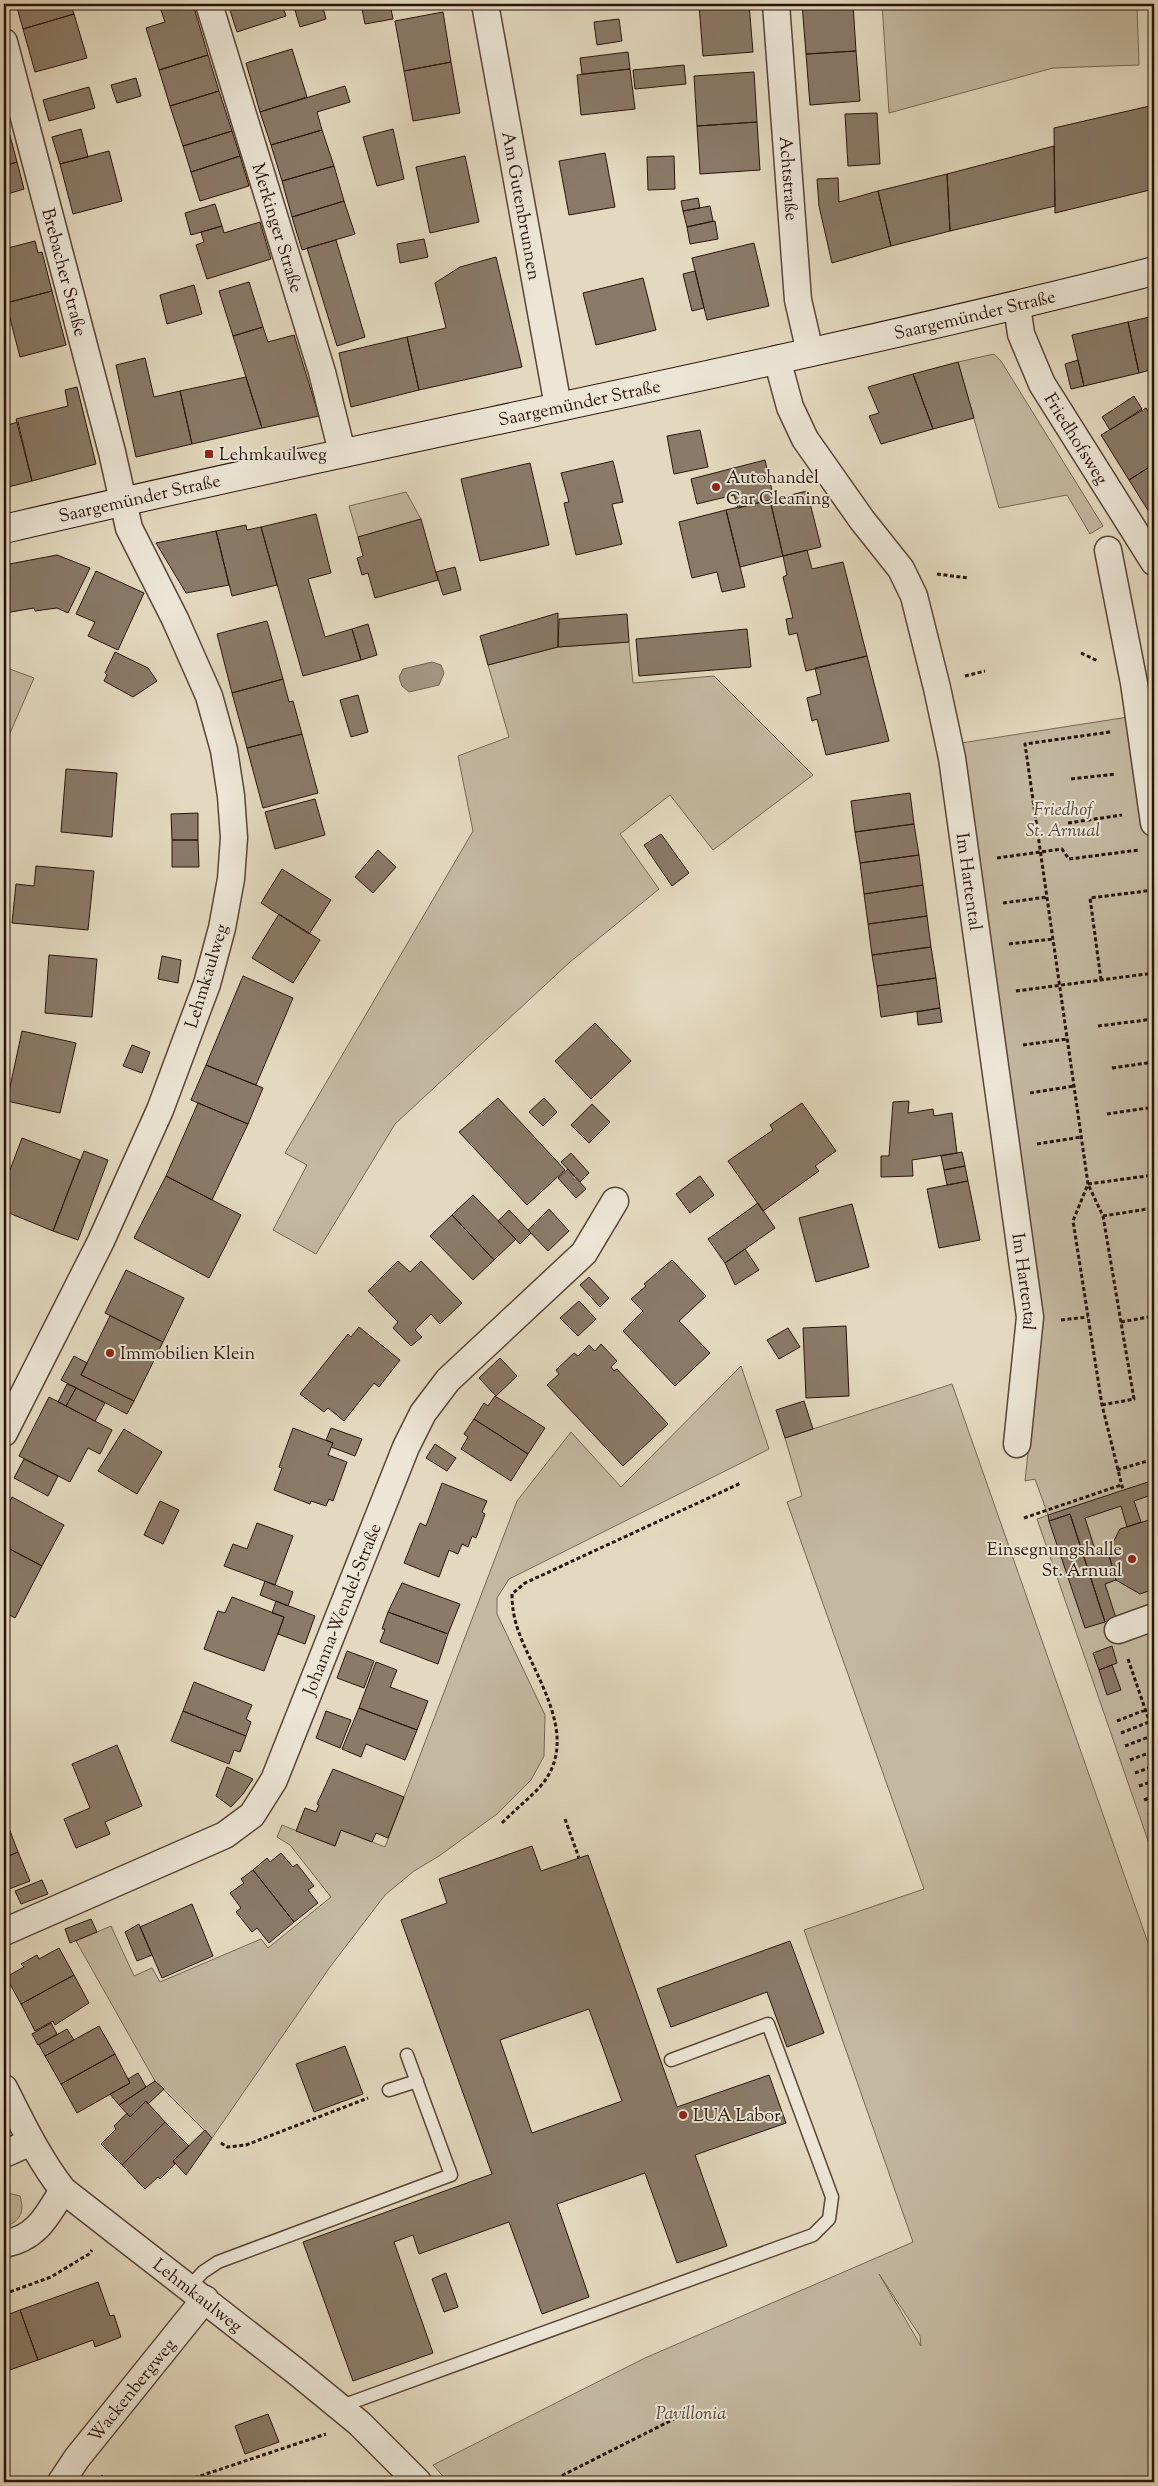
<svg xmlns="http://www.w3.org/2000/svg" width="1158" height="2486" font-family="'Sorts Mill Goudy',serif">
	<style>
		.green { fill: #c4b8a1; stroke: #766655; fill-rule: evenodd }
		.water { fill: #a49682; stroke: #726252 }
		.building { fill: #8a7a68; stroke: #281409; fill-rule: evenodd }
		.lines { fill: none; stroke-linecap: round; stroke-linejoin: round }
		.lane-casing { stroke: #574537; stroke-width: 15 }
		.street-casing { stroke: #574537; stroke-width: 29 }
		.secondary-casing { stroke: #281409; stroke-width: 30 }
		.path { stroke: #281409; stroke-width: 3; stroke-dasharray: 4 2.5; stroke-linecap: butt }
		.lane { stroke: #ede6d6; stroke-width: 12 }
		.street { stroke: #ede6d6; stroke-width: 26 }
		.secondary { stroke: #ede6d6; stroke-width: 28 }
		.poi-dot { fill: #8f2418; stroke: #ede6d6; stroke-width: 2 }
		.labels { text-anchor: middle; stroke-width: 4; stroke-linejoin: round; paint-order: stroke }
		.street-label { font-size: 18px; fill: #281409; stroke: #ede6d6 }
		.poi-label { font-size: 18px; fill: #281409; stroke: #ede6d6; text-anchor: start }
		.park-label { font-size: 18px; font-style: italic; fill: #574537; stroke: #ede6d6 }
	</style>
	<rect width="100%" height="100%" fill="#e4d9c0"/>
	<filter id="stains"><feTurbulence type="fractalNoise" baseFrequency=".004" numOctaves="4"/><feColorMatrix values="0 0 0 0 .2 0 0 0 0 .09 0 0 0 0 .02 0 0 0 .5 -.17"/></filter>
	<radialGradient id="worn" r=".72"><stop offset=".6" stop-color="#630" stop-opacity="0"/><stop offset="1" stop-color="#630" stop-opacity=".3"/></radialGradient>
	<path class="green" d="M882,4H1137L1139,65L1053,68L889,113Z
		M994,354L1001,361L1103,526L1090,534L1067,495L999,508L958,362Z
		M406,492L421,519L358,537L349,506Z
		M629,642L633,683L714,676L813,775L713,850L670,795L620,834L659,889L570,962L395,1124L316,1254L273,1230L307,1165L285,1153L473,831L458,756L509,737L488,665L558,647Z
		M7,668L34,678L4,747V669Z
		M1154,713V1858L1037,1519L1048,1515L1035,1479L1025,1481L1038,1358L961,743Z
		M741,1366L769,1449L509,1579L497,1598V1614L545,1715L544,1756L531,1780L497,1814L439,1856L414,1871L385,1895L330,1967L212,2138L155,2081L76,1941L111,1926L134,1976L152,1968L160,1982L261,1939L268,1948L331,1897L290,1845L277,1837L282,1825L335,1846L341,1830L385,1847L517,1501L571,1432L621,1487Z
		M952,1384L1154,1960V2482H448L433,2465L645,2358L913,2242L804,1930L924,1889L787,1502L802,1496L785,1438ZM879,2274L920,2336L921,2346Z
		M4,2192L20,2196C25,2212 20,2222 4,2227Z"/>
	<path class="water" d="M432,662L441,665L444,673L439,685L409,692L402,686L399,677L403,669Z"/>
	<path class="building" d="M16,4H71L74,14L23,29Z
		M159,4H180L161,10Z
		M180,4H193L208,55L159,70L146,28L165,22L161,10Z
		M228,4H282L286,16L237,32Z
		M316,4H322L326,19L300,27L295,10Z
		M361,4H390L393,19L365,24Z
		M749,4L753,52L703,56L699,5Z
		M802,4H853L856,51L806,54Z
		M443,12L451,62L404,71L395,21Z
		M74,14L87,58L35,72L23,29Z
		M619,19L622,41L597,45L594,22Z
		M292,49L307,97L260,112L246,63Z
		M856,51L860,101L810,105L806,54Z
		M628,52L630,69L582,74L580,58Z
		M208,55L219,91L170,106L159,70Z
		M451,62L460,113L413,121L404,71Z
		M684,65L686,84L635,89L633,70Z
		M630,69L635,109L581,115L577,75Z
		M754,72L757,122L697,126L694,76Z
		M136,78L141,96L117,103L111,85Z
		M345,86L350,102L317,112L322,130L271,145L260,112Z
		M89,87L95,108L49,121L43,100Z
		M219,91L232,131L183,146L170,106Z
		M1154,105V189L1055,213L1054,128Z
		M4,113L17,162L4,166Z
		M877,113L880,164L848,166L845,114Z
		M757,122L760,170L700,174L697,126Z
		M81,129L88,157L60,164L52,137Z
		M393,129L404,179L377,186L363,137Z
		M322,130L334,166L282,181L271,145Z
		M232,131L240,156L191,172L183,146Z
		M1054,146L1055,206L950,231L947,174Z
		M109,151L122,201L73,214L60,164Z
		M605,153L615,207L569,215L559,161Z
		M240,156L249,186L200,201L191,172Z
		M465,156L479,222L430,233L416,167Z
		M674,156L675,189L648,190L647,157Z
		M17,162L24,189L4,195V166Z
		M334,166L344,201L292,217L282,181Z
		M947,174L950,231L891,246L878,191Z
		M838,178L839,202L878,191L891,246L832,263L819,206L817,179Z
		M698,198L700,208L683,211L681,201Z
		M344,201L355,234L302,250L292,217Z
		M215,204L222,226L191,235L185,213Z
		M710,206L713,221L687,227L683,211Z
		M715,221L718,239L690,244L687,227Z
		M260,222L271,259L207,279L196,245L204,242L201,232L222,226L224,233Z
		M424,239L428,257L400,263L397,244Z
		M336,240L365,337L337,346L307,248Z
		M35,241L38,253L42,252L52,291L6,303L4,249Z
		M754,243L769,306L707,320L692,258Z
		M496,257L522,367L419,390L407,337L446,328L435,283L460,267Z
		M695,271L704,308L692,311L683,274Z
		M643,278L656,330L596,345L583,293Z
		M249,282L263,327L233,336L219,291Z
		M194,285L202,314L167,324L160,295Z
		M52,291L66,345L20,357L6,303Z
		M1154,316V369L1139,373L1128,322Z
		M1128,322L1139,373L1084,386L1072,335Z
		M263,327L268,342L294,335L319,416L262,428L233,336Z
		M407,337L419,390L351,407L339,353Z
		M145,358L154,397L180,391L192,444L136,457L116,365Z
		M1078,360L1084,386L1071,389L1065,364Z
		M958,362L974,418L933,429L913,374Z
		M913,374L933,429L881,444L869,416L879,413L868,387Z
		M246,377L262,428L192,444L180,391Z
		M77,387L96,464L32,481L16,419L68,406L65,390Z
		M1134,396L1142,409L1110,430L1102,417Z
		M1146,408L1154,422V464L1129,480L1101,435Z
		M18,422L32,481L4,488V426Z
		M700,430L708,467L674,474L667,436Z
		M765,460L774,499L738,508L734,495L697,504L691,479Z
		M613,461L623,502L612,504L622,544L576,555L564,503L569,502L561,473Z
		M530,463L549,545L480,561L461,479Z
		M1154,464V520L1129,480Z
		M807,491L821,547L783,556L770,500Z
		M770,500L783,556L740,567L726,510Z
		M726,510L745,587L722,592L717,572L692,578L679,522Z
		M316,514L331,573L308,579L325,637L352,629L361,660L303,676L261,527Z
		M421,519L438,580L375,598L368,573L362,575L357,558L363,556L358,537Z
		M246,525L247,530L261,527L277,585L232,596L216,531Z
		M216,531L229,585L186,593L156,543Z
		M807,550L812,569L843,562L867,656L806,671L797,633L789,635L786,619L793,618L783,577L787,575L783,556Z
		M57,555L90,568L68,613L57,608L35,611L34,608L5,613L4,565Z
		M455,567L461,590L443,595L436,572Z
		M96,571L144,593L118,650L88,636L95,622L76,614Z
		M558,613V647L488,665L480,636Z
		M627,614L629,642L558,647L559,619Z
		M267,621L283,679L232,693L217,634Z
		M368,624L377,655L361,660L352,629Z
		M747,629L751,667L639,676L636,639Z
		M115,652L148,668L157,681L133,697L104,681L107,675L105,673Z
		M867,656L889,741L826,755L817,719L812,721L807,698L821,694L815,668Z
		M283,679L289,702L293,701L302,734L247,748L232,693Z
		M358,695L368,732L351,737L340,700Z
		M302,734L318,793L263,808L247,748Z
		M66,769L117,773L112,837L61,832Z
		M910,793L914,824L855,832L851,801Z
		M315,799L325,835L275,849L265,812Z
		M198,813V840H172L171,814Z
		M914,824L919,855L860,863L855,832Z
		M661,834L689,873L672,886L644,845Z
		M172,840H198L199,867H172Z
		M378,850L396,867L373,893L355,877Z
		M919,855L923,885L864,894L860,863Z
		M36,866L94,871L88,930L12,923L16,884L34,886Z
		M282,869L331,900L309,934L261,903Z
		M923,885L927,916L868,924L864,894Z
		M279,914L320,940L293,983L252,958Z
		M927,916L931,947L872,955L868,924Z
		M931,947L936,978L877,986L872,955Z
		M49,955L97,959L92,1017L45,1013Z
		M162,956L181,960L178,983L158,979Z
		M243,976L293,998L256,1085L206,1065Z
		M936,978L940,1008L881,1017L877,986Z
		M940,1008L942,1022L918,1025L917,1012Z
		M595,1023L631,1061L591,1099L555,1061Z
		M22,1031L76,1043L60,1113L7,1101Z
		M132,1045L150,1052L142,1073L123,1066Z
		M206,1065L263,1088L248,1124L191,1100Z
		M498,1098L565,1170L527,1205L459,1132Z
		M544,1098L557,1112L543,1126L529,1112Z
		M909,1101L908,1113L933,1109L934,1116L952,1113L957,1153L912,1160L913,1176L881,1177V1156H889L893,1102Z
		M198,1103L248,1124L212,1200L166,1176Z
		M802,1103L836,1151L815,1166L819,1171L763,1211L728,1161L773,1130L770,1125Z
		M592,1104L610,1122L589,1143L571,1125Z
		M22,1138L80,1160L53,1231L4,1211V1186Z
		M84,1151L108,1160L78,1240L53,1231Z
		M962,1152L965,1166L944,1170L941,1156Z
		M571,1153L589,1173L580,1182L561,1162Z
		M965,1166L968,1181L947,1185L944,1170Z
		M568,1169L586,1189L576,1198L558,1178Z
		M166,1176L241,1215L209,1278L134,1238Z
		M700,1176L714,1195L690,1213L676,1194Z
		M968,1181L980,1240L939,1248L927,1189Z
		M473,1195L516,1239L494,1260L452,1215Z
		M758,1203L775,1228L725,1263L708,1239Z
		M852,1204L869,1267L816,1282L799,1218Z
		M549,1209L569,1231L548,1251L528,1230Z
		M509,1210L531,1233L520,1244L498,1221Z
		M452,1215L494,1260L473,1280L430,1236Z
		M745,1249L759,1270L735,1285L725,1263Z
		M672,1260L706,1296L679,1321L710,1353L675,1386L623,1331L643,1311L631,1299L646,1286L644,1284Z
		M398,1261L410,1272L421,1261L462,1303L440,1324L431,1314L415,1330L422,1337L411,1346L393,1328L398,1322L368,1291Z
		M126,1270L184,1298L163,1342L105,1313Z
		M589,1277L609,1298L600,1307L580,1285Z
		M579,1301L596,1319L578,1336L560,1318Z
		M110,1316L163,1342L134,1401L81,1375Z
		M846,1326L849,1396L806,1398L803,1328Z
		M359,1327L400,1360L379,1387L374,1383L344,1421L328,1408L324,1412L300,1394L348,1334L351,1337Z
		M788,1328L800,1347L779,1359L767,1340Z
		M601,1344L617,1361L611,1367L614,1371L617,1369L668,1424L623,1466L547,1385L559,1374L556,1370L574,1353L578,1356L589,1345L595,1351Z
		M74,1356L87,1363L81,1375L134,1401L127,1414L61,1380Z
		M500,1358L517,1376L496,1396L479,1378Z
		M67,1384L76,1388L66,1406L58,1402Z
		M76,1388L105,1403L95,1421L66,1406Z
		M495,1396L545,1428L528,1454L474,1419L484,1403L488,1406Z
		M49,1397L112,1430L100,1454L88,1448L70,1482L19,1456Z
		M804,1401L813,1429L785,1438L776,1410Z
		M474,1419L528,1454L511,1481L461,1449L468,1437L464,1434Z
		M293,1428L333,1443L328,1455L347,1462L333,1501L329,1499L326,1506L311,1501L310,1504L274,1490L282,1468L279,1467Z
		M331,1428L362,1439L355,1456L331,1447L333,1443L326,1440Z
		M124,1429L162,1452L137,1494L98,1471Z
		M435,1444L456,1458L447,1471L426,1458Z
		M24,1459L58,1476L48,1496L14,1478Z
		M1154,1480V1494L1134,1501L1141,1522L1127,1527L1121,1506L1085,1518L1097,1556L1108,1552L1116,1580L1105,1584L1116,1618L1105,1622L1070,1514L1049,1521L1048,1515Z
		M442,1483L487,1501L482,1512L485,1514L476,1538L472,1536L468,1547L462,1544L458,1554L449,1550L439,1577L404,1563L420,1523L426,1526Z
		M12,1497L64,1525L42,1566L4,1546V1513Z
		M160,1501L179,1510L163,1544L144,1535Z
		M1070,1514L1105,1622L1085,1628L1049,1521Z
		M1149,1520L1154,1522V1589L1140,1594L1116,1580L1108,1552L1120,1529Z
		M257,1523L293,1536L275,1585L224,1566L233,1544L247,1549Z
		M4,1546L42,1566L15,1618L4,1612Z
		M265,1581L293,1592L288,1606L260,1595Z
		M402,1583L460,1604L448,1634L388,1612Z
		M1154,1589V1605L1153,1606L1148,1591Z
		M232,1597L284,1617L264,1671L204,1649L218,1611L225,1613Z
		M276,1601L315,1616L305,1644L278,1634L284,1617L272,1613Z
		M388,1612L448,1634L438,1664L380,1642L385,1629H382Z
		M1112,1646L1117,1663L1099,1670L1093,1653Z
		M4,1649L8,1650L4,1670Z
		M347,1651L374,1661L364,1688L337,1678Z
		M376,1662L397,1670L390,1687L428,1701L417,1730L359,1708Z
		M1112,1665L1121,1690L1107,1695L1099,1670Z
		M194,1682L252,1705L246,1719L251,1722L246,1736L183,1711Z
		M359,1708L417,1730L405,1760L366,1744L361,1757L342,1749Z
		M183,1711L246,1736L240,1752L234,1750L229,1764L171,1741Z
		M326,1711L351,1720L340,1748L316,1738Z
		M117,1745L142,1806L105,1822L110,1834L76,1848L64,1819L90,1808L72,1764Z
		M227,1767L253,1779L243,1794L231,1807L216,1796Z
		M333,1769L404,1797L388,1838L376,1833L372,1842L341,1830L335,1846L296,1831L305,1808L316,1812L319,1805L317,1804Z
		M7,1823L18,1852L4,1858V1825Z
		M532,1846L541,1871L588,1855L677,2107L769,2075L786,2123L695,2155L727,2246L677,2263L645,2173L557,2204L589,2297L542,2314L509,2222L419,2254L413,2235L394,2242L433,2353L353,2381L303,2242L492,2174L401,1920L447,1903L439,1879ZM589,2009L622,2101L532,2133L500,2040Z
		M18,1852L30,1881L4,1891V1858Z
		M281,1853L293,1867L297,1864L314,1886L308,1890L318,1903L294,1922L253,1870L267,1858L270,1862Z
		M253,1870L294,1922L269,1943L257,1928L252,1932L236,1912L241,1908L230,1893L244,1883L241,1879Z
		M42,1880L48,1894L21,1904L15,1891Z
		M192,1904L213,1956L162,1978L140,1927Z
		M91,1919L97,1932L70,1943L65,1929Z
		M139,1924L152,1955L137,1961L125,1932Z
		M790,1941L824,2033L787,2047L767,1992L671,2027L657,1989Z
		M59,1948L74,1975L21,2004L6,1977L24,1967L21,1964L37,1955L39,1959Z
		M74,1975L89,2003L55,2025L53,2021L35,2031L21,2004Z
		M51,2023L57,2034L38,2045L32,2034Z
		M99,2026L115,2054L61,2084L45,2056Z
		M67,2029L74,2040L45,2056L39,2045Z
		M345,2046L363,2094L314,2112L296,2064Z
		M115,2054L130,2083L77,2113L61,2084Z
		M138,2073L146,2087L119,2105L110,2094L130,2083L128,2079Z
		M155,2081L164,2089L148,2104L146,2101L130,2117L119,2105Z
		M146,2101L165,2122L122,2165L101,2144L116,2129L114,2126L127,2113L130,2117Z
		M165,2122L189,2146L173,2161L175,2164L160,2179L158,2177L145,2189L122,2165Z
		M205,2130L212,2138L186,2175L173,2161Z
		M446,2273L458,2307L444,2312L432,2279Z
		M98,2282L110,2316L114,2315L121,2337L95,2347L93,2340L38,2360L20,2310Z
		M20,2310L38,2360L4,2372V2316Z
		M268,2414L279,2442L245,2454L235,2426Z
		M265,2477L267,2482H250Z"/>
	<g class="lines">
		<defs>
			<path id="lane" d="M389,2090L417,2081
				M189,2287L203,2272L218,2262L451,2175L407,2055
				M339,2407L813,2235L829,2219L832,2197L768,2024L671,2060"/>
			<g id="street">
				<path id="s1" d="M209,4L322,372L342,452"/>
				<path id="s2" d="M485,4L558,406"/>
				<path id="s3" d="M776,4L798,300L810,352"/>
				<path id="s4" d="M4,42L112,452L129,528L175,619L209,696L224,750L231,796L234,838L231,879L222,928L207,984L160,1110L101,1241L4,1433"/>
				<path id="s5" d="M1017,305L1021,334L1042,384L1154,562"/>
				<path id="s6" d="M777,359L790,407L805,439L862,520L901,569L914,596L937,688L952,758L1030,1317L1017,1444"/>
				<path d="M1108,550L1134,683L1154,823"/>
				<path d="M1118,1630L1154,1617"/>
				<path id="s7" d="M4,1932L225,1835L252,1815L274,1780L406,1447L423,1413L448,1380L584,1253L615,1201"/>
				<path id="s8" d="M4,2088C22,2123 38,2158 63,2190L298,2373L359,2423L418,2482"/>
				<path d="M4,2154L31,2142"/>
				<path d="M4,2244C37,2238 47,2216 63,2190"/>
				<path id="s9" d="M61,2482L77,2458L205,2299"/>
			</g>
			<g id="secondary">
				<path id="s10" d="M4,529C386,439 773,368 1154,271"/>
			</g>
		</defs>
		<use href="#lane" class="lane-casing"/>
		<use href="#street" class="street-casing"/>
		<use href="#secondary" class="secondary-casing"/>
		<path class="path" d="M937,574L968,578
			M1081,653L1098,661
			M965,676L985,671
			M1110,732L1025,744L1088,1184L1073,1221L1102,1405L1123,1490
			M1071,779L1116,774
			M1068,823L1122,815
			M997,858L1062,849L1069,859L1139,850
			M1003,903L1047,897
			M1009,944L1053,939
			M1101,980L1090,898L1154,890
			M1016,991L1154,973
			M1098,1026L1154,1019
			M1023,1045L1067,1039
			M1112,1068L1154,1062
			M1030,1093L1074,1086
			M1107,1114L1154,1107
			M1037,1144L1081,1137
			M1151,1208L1154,1228
			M1103,1216L1154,1208
			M1061,1320L1088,1317
			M1121,1322L1154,1316
			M1102,1405L1134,1399L1103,1216L1088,1184L1154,1175
			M1117,1470L1154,1459
			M1024,1518L1121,1485
			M1128,1659L1154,1735
			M1117,1721L1145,1710
			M1121,1733L1149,1722
			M1125,1746L1154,1735
			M1130,1760L1154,1751
			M1135,1773L1154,1766
			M1139,1786L1154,1781
			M1144,1800L1154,1796
			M1148,1815L1154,1813
			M565,1819L579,1858
			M502,1823C514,1811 527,1800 539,1788C576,1747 548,1698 529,1656C519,1635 512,1618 512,1594L525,1583L741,1483
			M221,2143L227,2147L246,2145L368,2098
			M4,2294L51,2277L89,2254L92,2250
			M101,2476L109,2482
			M182,2482L326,2434
			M560,2482L563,2475L676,2418"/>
		<use href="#lane" class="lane"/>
		<use href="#street" class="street"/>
		<use href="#secondary" class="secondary"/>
	</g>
	<g class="poi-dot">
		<rect x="204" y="449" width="10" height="10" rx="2.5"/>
		<circle cx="716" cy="487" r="5"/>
		<circle cx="110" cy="1353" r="5"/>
		<circle cx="1132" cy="1559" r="5"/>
		<circle cx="683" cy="2115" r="5"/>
	</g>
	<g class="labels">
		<g class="street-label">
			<text dy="6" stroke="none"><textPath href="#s3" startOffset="175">Achtstraße</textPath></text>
			<text dy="6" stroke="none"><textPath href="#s2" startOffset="205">Am Gutenbrunnen</textPath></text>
			<text dy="6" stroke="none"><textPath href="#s1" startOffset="234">Merkinger Straße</textPath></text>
			<text dy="6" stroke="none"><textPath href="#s4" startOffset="238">Brebacher Straße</textPath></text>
			<text dy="6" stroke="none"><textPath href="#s10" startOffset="994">Saargemünder Straße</textPath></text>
			<text dy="6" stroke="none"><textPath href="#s10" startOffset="589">Saargemünder Straße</textPath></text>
			<text dy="6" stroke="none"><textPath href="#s5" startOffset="148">Friedhofsweg</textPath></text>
			<text dy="6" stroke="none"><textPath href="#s10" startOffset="139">Saargemünder Straße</textPath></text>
			<text dy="6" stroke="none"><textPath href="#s6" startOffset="568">Im Hartental</textPath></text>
			<text transform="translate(206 976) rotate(-73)" y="6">Lehmkaulweg</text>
			<text dy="6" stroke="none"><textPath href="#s6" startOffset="972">Im Hartental</textPath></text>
			<text dy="6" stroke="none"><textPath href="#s7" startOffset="500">Johanna-Wendel-Straße</textPath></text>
			<text dy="6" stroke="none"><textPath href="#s8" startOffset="289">Lehmkaulweg</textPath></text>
			<text dy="6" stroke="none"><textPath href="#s9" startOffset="116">Wackenbergweg</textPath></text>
		</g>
		<g class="poi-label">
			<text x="219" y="460">Lehmkaulweg</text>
			<text x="726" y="483">Autohandel<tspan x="726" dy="21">Car Cleaning</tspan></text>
			<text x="120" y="1359">Immobilien Klein</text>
			<text x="1122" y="1555" text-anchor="end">Einsegnungshalle<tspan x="1122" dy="21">St. Arnual</tspan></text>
			<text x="693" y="2121">LUA Labor</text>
		</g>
		<g class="park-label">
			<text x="1063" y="815">Friedhof<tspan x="1063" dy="21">St. Arnual</tspan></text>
			<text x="691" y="2419">Pavillonia</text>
		</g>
	</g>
	<rect width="1158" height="2486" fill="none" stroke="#e4d9c0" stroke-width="20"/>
	<rect x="5" y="5" width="1148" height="2476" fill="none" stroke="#281409" stroke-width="2.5"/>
	<rect x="10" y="10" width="1138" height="2466" fill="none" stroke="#281409"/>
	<rect width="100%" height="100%" filter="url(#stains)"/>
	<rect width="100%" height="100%" fill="url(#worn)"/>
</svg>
